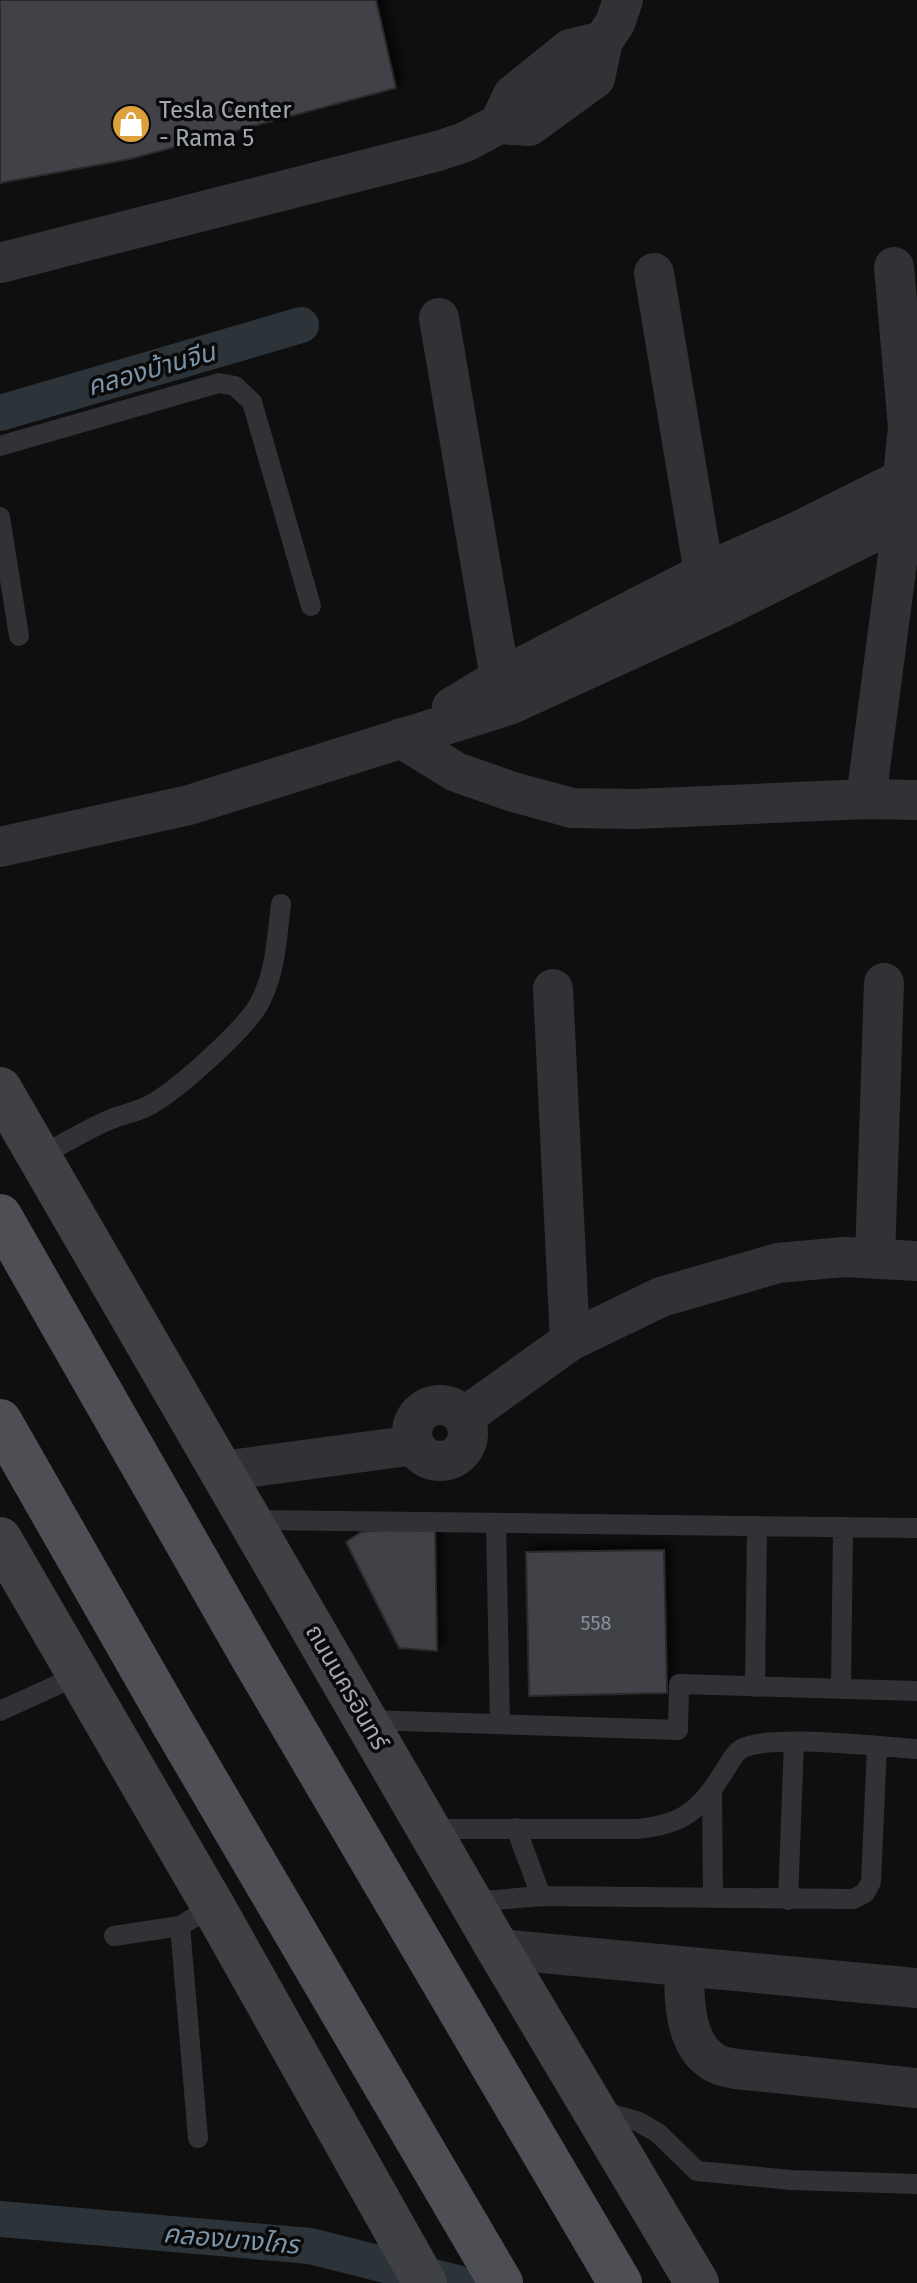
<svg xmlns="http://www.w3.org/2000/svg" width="917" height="2283" font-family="'Fira Sans','Noto Sans Thai',sans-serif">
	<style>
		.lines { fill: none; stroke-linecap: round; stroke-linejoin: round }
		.canal { stroke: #2c3439; stroke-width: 36 }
		.building { fill: #414346; stroke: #2a2a2c; stroke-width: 2; filter: url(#shadow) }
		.service { stroke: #313235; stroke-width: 20 }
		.minor { stroke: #313235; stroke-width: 40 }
		.secondary { stroke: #3f4145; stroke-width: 44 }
		.primary { stroke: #4d4f54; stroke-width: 44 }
		.labels { text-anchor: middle; stroke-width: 7; stroke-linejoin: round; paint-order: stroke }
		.number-label { font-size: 20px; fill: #8a8e96 }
		.poi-label { font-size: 24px; fill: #a2a7b0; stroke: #0a0a0b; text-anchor: start }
		.street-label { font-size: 24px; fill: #a2a7b0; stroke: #0a0a0b }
		.water-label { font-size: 26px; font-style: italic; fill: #7c95a8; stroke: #0a0a0b }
	</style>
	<defs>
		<filter id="shadow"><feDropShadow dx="7" dy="-7" stdDeviation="4" flood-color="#0009"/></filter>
	</defs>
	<rect width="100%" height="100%" fill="#0f0f10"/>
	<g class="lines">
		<path class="canal" d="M0,413L301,325
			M0,2219L310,2246L457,2283"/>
	</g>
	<path class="building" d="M0,0H376L396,88L130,159L0,183Z
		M435,1526L437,1651L399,1648L346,1542L361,1532Z
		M664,1550L667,1693L529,1696L526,1552Z"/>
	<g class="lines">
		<path class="service" d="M0,446L219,383L235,386L252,402L311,606
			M0,517L19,636
			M38,1157C62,1145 85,1130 109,1120C122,1114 138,1112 150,1105C177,1090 249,1027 261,1000C276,970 277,936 281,904
			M251,1520L917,1528
			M496,1523L500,1724
			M755,1687L757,1526
			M841,1689L843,1527
			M0,1711L79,1675
			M367,1720L678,1730L679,1684L917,1691
			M712,1792L713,1896
			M516,1828L541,1896
			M428,1829H636C681,1825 699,1812 723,1773C728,1766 733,1754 741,1749C770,1733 880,1747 917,1749
			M788,1900L794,1742
			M472,1902L541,1896L853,1899L865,1893L871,1882L877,1747
			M180,1926L198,2138
			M114,1936L180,1926L213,1906
			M598,2110L637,2121L658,2133L697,2171L791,2180L917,2184"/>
		<path class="minor" d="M499,124L513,95L570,49L603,41
			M0,263L438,151L465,142L499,124L529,126L595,78L603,41L615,23L623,0
			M654,273L704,573L714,595
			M439,318L500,678L507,700
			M452,707L500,678L704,573L801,530L917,472
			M401,738L456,772L513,792L572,808L634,809L866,799L917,800
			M866,799L903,517V478L908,427L894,267
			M0,847L189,805L509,705L721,608L917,511
			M553,989L570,1341
			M875,1258L884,983
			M412 1433a28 28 0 1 1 56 0a28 28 0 1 1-56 0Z
			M464,1417L570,1341L661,1297L778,1263L844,1257L917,1261
			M223,1471L415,1445
			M498,1949L917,1988
			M684,1968C684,1997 684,2043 712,2061C718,2066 728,2067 736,2069L917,2088"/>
		<path class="secondary" d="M0,1089L498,1949L697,2283
			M0,1539L213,1906L425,2283"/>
		<path class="primary" d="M0,1216L251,1655L620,2283
			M0,1421L172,1722L501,2283"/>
	</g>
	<defs>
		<symbol id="shop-disc" viewBox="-11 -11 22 22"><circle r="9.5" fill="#dca13b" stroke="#0a0a0b"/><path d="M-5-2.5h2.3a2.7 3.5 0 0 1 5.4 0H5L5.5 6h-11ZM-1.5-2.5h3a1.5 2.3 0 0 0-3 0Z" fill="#fff"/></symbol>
	</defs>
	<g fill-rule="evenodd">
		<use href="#shop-disc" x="109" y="102" width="44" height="44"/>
	</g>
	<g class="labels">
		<g class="number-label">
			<text x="596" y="1630">558</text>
		</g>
		<g class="poi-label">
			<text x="159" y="118">Tesla Center<tspan x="159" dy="28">- Rama 5</tspan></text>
		</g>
		<g class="street-label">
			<text transform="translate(347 1687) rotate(60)" y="8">ถนนนครอินทร์</text>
		</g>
		<g class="water-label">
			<text transform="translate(151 369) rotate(-16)" y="9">คลองบ้านจีน</text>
			<text transform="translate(231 2239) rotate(5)" y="9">คลองบางไกร</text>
		</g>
	</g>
</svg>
